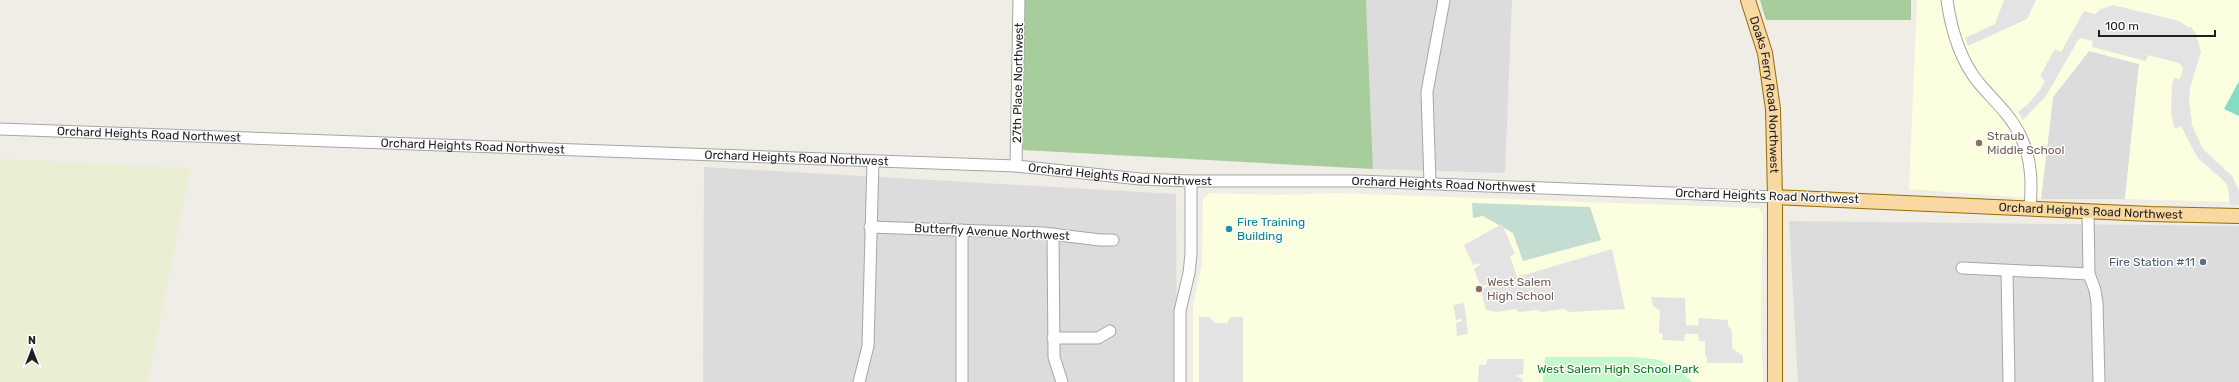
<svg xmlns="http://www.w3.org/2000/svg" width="2239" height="382" font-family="Rubik,sans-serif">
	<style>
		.residential { fill: #dddcdc }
		.education { fill: #fcfee0 }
		.farmland { fill: #eaeed2 }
		.forest { fill: #a8cd9c }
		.wetland { fill: #c3ddd2 }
		.park { fill: #c4f8cb }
		.pitch { fill: #86dcc0 }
		.parking { fill: #e3e3e3 }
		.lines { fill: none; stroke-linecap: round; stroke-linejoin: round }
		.minor-casing { stroke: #a6a6a6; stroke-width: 13 }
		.major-casing { stroke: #956d05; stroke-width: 16 }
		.minor { stroke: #fff; stroke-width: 11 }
		.major { stroke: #f9d8a1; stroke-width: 14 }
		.education-dot { fill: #8d6e63; stroke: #fff; stroke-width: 1.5 }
		.culture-dot { fill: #0f9aa8; stroke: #fff; stroke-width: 1.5 }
		.service-dot { fill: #5c6f8a; stroke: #fff; stroke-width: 1.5 }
		.labels { text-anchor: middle; stroke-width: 3; stroke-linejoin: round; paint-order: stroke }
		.street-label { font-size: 12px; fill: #1f1f1f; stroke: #fff }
		.education-label { font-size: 12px; fill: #785e54; stroke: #fff; text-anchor: start }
		.culture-label { font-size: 12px; fill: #0d838f; stroke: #fff; text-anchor: start }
		.service-label { font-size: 12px; fill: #4e5e75; stroke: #fff; text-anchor: end }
		.park-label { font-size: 12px; fill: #0f7b1e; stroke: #fff }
	</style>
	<rect width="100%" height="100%" fill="#efede6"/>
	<path class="residential" d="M1366,0H1512L1505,173L1373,169Z
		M2089,51L2139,64L2125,199H2041L2053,97Z
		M704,167L1176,194L1177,382H703Z
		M1789,221L2239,226V382H1798Z"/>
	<path class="education" d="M1917,0H2239V202L2125,199L2139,64L2089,51L2053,97L2041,199L1909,189Z
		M1209,193L1278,195L1337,193L1758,208L1763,214L1761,321L1763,382H1693L1676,368L1659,360L1634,357H1546L1543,382H1193V305L1202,264L1203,199Z"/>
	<path class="farmland" d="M0,159L190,168L148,382H0Z"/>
	<path class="forest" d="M1024,0H1366L1373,169L1023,150Z
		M1760,0H1911V20H1766Z"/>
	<path class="wetland" d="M1472,203L1590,207L1601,240L1523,261L1513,233L1483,216L1473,218Z"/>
	<path class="park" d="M1545,357H1634L1659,360L1676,368L1693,382H1543Z"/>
	<path class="pitch" d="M2239,81V116L2224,109Z"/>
	<path class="parking" d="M2004,0H2036L2027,19L1968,46L1965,38L1995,24Z
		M2113,5L2179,21L2188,27H2191L2196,34L2201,52L2190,88L2189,101L2192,122L2191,123L2203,149L2232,176L2239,191V205H2230L2228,188L2225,182L2197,157L2181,126L2175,129L2171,114L2172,84L2174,78L2180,79L2183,68L2179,63L2148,55L2146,61L2092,47L2093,41L2081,38L2078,40L2046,96L2023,120L2018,112L2028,104L2040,90L2045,81L2040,76L2055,49L2061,52L2084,11L2095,14L2101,9Z
		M1502,224L1515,254L1510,256L1517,277L1612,249L1625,309L1570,312L1564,309L1542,312L1537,310L1519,312L1515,309L1497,312L1486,310L1481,289L1487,287V285L1480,286L1474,269L1480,265L1478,263L1473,265L1464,245Z
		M1651,297L1685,298L1686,325L1698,326L1699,318L1728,320V326L1732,330V348L1743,356V363H1707V357L1705,356V341H1699L1698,334H1685L1684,341L1662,340L1663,334L1659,333L1660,311L1653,306Z
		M1464,303L1468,334L1457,336L1456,323L1462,321L1461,319L1456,320L1453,305Z
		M1199,317H1209L1215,323H1227L1231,317H1243V382H1199Z
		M1487,359H1524L1523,374L1516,376L1523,379L1522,382H1478L1479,365H1486Z"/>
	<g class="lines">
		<defs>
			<g id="minor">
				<path d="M1947,0C1951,29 1959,58 1978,82C1993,100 2011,115 2021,137C2032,160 2032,184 2030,208"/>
				<path id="s1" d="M0,129L1016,166L1140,179L1191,181H1359L1775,197"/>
				<path d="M1016,166L1019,0"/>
				<path d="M1430,183L1427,92L1444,0"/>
				<path d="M2088,211L2089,274L2095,290L2097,303L2099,382"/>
				<path d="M870,227L1043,233L1100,240H1113"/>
				<path d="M962,230V382"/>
				<path d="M1053,234L1054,357L1062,382"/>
				<path d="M1962,268L2089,274"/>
				<path d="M2007,271L2009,382"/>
				<path d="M1053,338H1098L1110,331"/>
				<path d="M859,382L868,346L873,161"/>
				<path d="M1180,382V311L1189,273L1191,254V181"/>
			</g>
			<g id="major">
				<path id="s2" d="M1748,0L1765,53L1773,109L1775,197V382"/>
				<path id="s3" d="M1775,197L2150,214L2239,216"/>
			</g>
		</defs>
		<use href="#minor" class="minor-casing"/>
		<use href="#major" class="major-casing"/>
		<use href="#minor" class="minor"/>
		<use href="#major" class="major"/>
	</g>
	<g class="education-dot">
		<circle cx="1979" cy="143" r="4"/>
		<circle cx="1479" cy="289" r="4"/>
	</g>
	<circle class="culture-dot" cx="1229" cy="229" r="4"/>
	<circle class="service-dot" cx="2203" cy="262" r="4"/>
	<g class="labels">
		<g class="street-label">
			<text transform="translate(1018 83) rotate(-89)" y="4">27th Place Northwest</text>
			<text dy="4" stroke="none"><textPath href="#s2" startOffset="97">Doaks Ferry Road Northwest</textPath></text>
			<text dy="4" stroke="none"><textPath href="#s1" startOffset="149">Orchard Heights Road Northwest</textPath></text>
			<text dy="4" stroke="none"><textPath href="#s1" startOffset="473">Orchard Heights Road Northwest</textPath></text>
			<text dy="4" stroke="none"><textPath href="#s1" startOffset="797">Orchard Heights Road Northwest</textPath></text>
			<text dy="4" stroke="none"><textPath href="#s1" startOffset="1121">Orchard Heights Road Northwest</textPath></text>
			<text dy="4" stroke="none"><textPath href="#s1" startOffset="1445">Orchard Heights Road Northwest</textPath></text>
			<text transform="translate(1767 196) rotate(2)" y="4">Orchard Heights Road Northwest</text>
			<text dy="4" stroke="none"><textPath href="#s3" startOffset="316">Orchard Heights Road Northwest</textPath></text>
			<text transform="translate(992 232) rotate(3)" y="4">Butterfly Avenue Northwest</text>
		</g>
		<g class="education-label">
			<text x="1987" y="140">Straub<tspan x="1987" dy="14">Middle School</tspan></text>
			<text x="1487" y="286">West Salem<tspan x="1487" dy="14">High School</tspan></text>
		</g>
		<g class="culture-label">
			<text x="1237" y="226">Fire Training<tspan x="1237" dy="14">Building</tspan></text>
		</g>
		<g class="service-label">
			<text x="2195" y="266">Fire Station #11</text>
		</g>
		<g class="park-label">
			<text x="1618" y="373">West Salem High School Park</text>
		</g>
	</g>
	<g transform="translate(32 350)" stroke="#ffffff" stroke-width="3" paint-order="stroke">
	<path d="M0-3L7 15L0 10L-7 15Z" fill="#1f1f1f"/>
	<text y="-6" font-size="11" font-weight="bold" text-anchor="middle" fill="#1f1f1f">N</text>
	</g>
	<path d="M2099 30v6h116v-6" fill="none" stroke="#1f1f1f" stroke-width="2"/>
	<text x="2105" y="30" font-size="12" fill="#1f1f1f" stroke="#ffffff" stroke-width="3" paint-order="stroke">100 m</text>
</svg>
